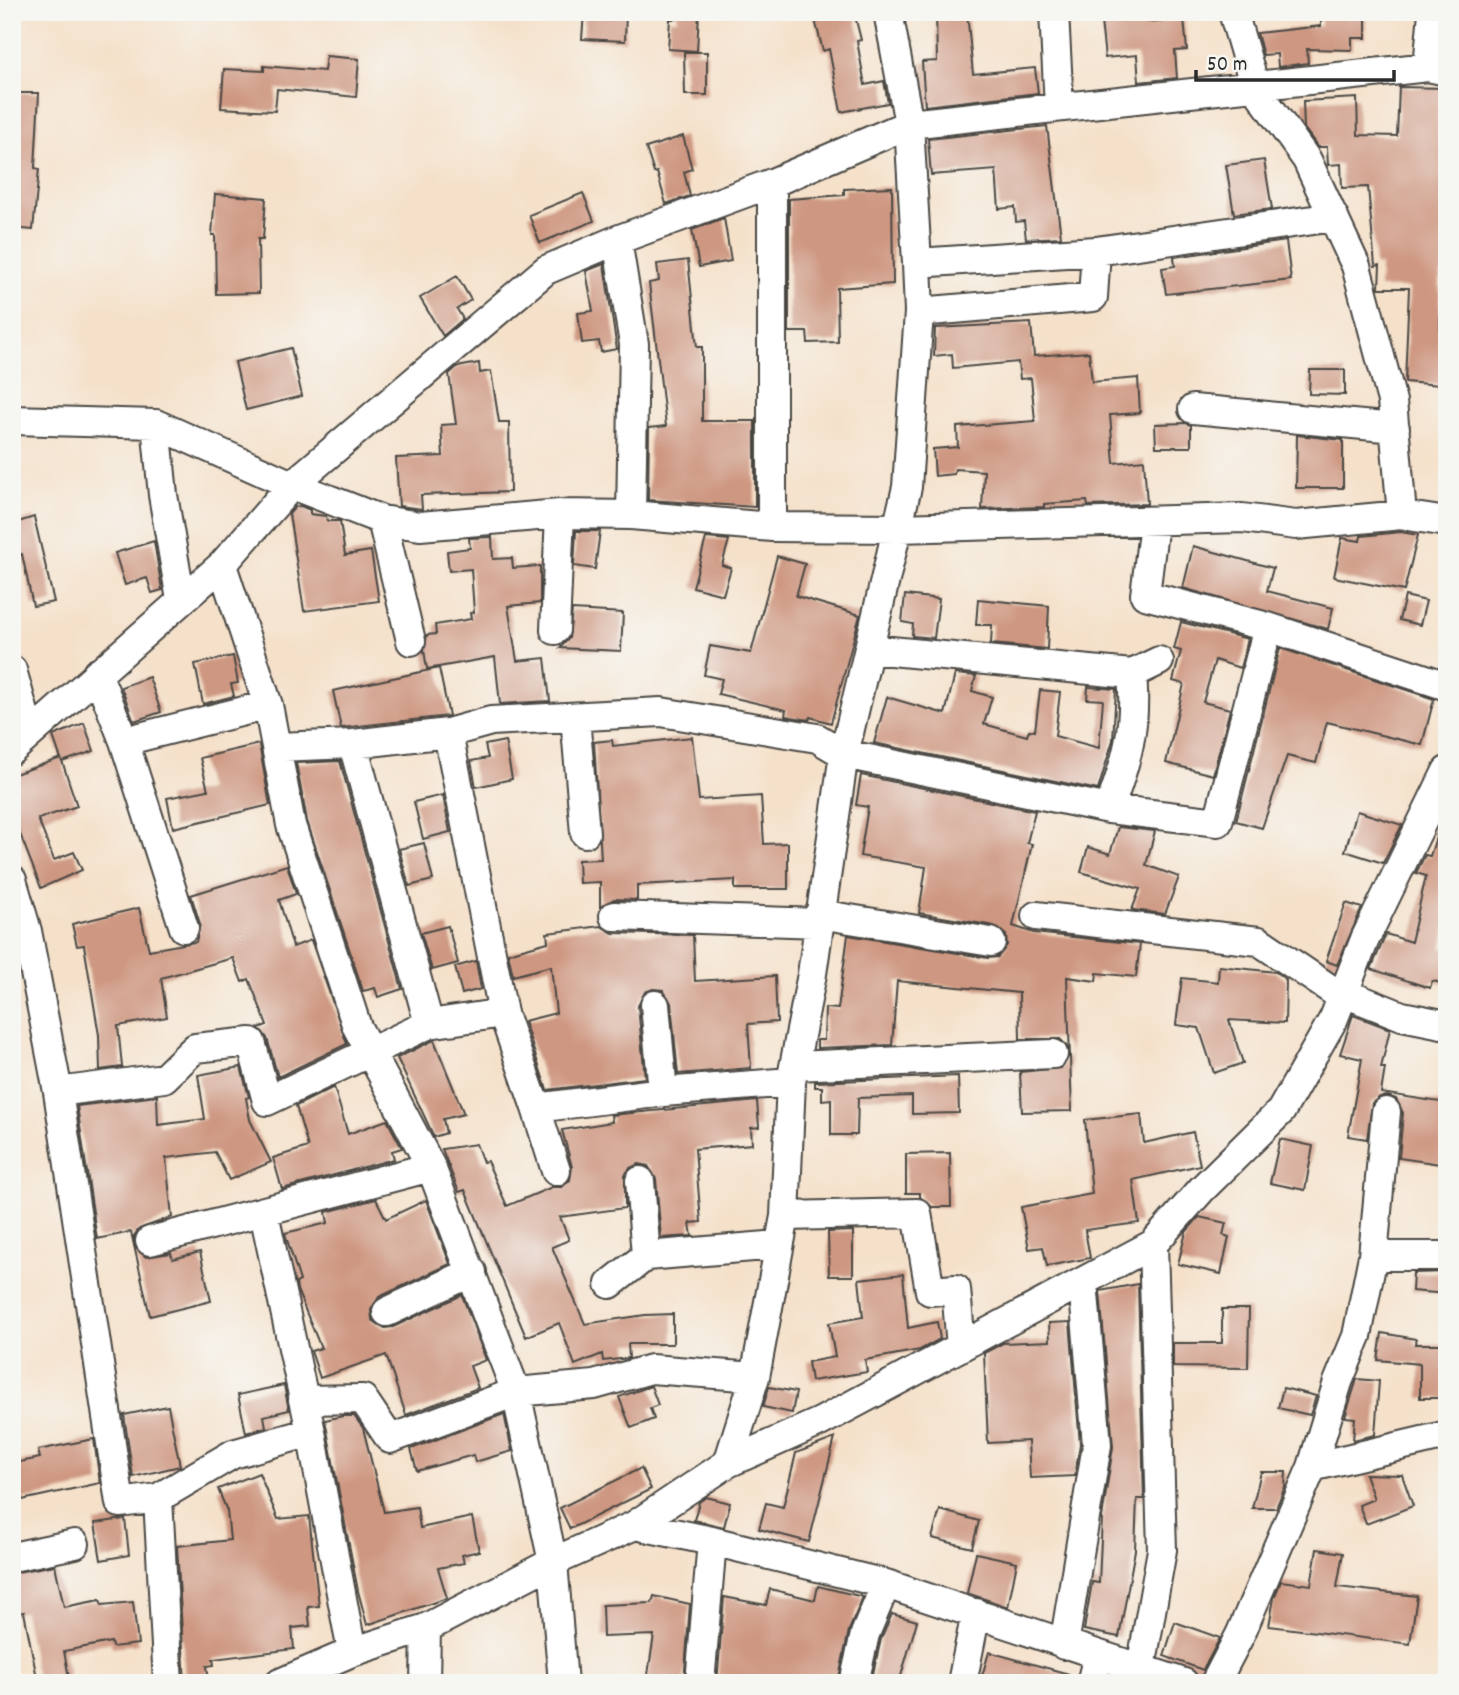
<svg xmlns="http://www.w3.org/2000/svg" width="1459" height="1695" font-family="Dekko,sans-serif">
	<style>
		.building { fill: #ce9781 }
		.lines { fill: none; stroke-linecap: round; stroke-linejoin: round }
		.street-casing { stroke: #494643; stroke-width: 32 }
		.street { stroke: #fff; stroke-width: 28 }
	</style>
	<rect width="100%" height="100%" fill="#f6f6f2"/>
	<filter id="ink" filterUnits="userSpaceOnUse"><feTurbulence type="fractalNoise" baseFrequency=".0143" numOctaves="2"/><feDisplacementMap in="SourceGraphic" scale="14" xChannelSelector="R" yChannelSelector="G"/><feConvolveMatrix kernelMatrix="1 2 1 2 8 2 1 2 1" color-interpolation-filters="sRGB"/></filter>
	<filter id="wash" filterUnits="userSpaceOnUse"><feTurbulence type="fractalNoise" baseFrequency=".00686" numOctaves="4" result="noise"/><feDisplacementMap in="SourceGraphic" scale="28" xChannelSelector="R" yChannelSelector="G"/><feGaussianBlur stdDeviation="1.57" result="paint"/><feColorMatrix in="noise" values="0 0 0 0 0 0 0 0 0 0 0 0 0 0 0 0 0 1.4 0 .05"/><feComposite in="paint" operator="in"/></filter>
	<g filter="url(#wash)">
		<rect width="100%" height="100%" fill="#f5e1ca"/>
		<g id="blocks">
			<path class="building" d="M584,12H626L625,41L582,39Z
				M677,12H699L697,51L668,49L670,19H677Z
				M813,12H854L861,40L857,41L865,85L884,81L888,103L841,112L829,49L823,51Z
				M936,12H967L973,74L1035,68L1038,93L925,106L922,62L937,61Z
				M1100,12H1147L1148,22L1184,19L1187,50L1175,51L1177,78L1139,82L1137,55L1105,58Z
				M1321,12H1366V38H1352V50L1307,49L1308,63L1278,67L1277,54L1263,55L1257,33L1321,26Z
				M684,52H707V95H685Z
				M326,56L359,59L356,97L277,89L275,111L221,108L224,69L264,71V66L324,71Z
				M1399,87L1447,88V273H1440V339H1443L1440,385L1405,382L1409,288H1379L1380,265L1375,266L1368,187L1342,188L1341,164L1328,165L1327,147H1318L1304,128L1303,101L1357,98L1358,135L1397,136Z
				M12,93H39L35,168L39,169L33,230L12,228Z
				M1047,126L1061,237L1026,239L1024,221L1016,222L1015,207L999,209L996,170L931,175L928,139Z
				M683,136L692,169L684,172L690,196L666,204L657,172L654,173L646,148Z
				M1264,160L1272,209L1234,214L1226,165Z
				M892,187L893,284L837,288L838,342L808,343L807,332H789V199L844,195V189Z
				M583,193L594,221L540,243L529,215Z
				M215,194L266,198L263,239H258L259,293L216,294L215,235H212Z
				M724,218L731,261L699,267L692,230Z
				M1286,241L1291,280L1166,294L1162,268L1175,266L1174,257Z
				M688,260L697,347H702V421H755V507L648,500L649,428L666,426L649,283L659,281L657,264Z
				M604,264L617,349L601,352L599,341L582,343L578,313L593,311L586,271Z
				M457,276L471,300L457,309L463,319L443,336L420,298Z
				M1031,323L1034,356L1089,352L1092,382L1138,378L1140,413L1110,415L1114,463L1144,460L1147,504L1088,506L1087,501L1044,504V507L982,509L984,471L955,469L954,474L935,476L933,449L958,447L957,427L1035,421L1031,378L1020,379L1018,362L953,368L952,354L934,356L935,328Z
				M291,348L302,396L246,410L235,362Z
				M479,363L480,373L491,371L499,422H509L510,492L421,495L422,509L399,506L396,458L443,456L441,425L456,424L449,374L457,367Z
				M1310,370H1345V395L1309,394Z
				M1186,423L1191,425V447H1156L1155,424Z
				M1297,435L1343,440V488H1296Z
				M301,506L310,510V514L326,516L327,521H340L345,555L371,551L379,601L304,611L289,514L295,507Z
				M34,517L54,602L33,606L22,554L16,556L12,544V524Z
				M576,531H600L595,569L574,566Z
				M1401,532L1418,535L1404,591L1334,577L1342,538L1360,541L1361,536Z
				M492,537L493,559L512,558L513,568L540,566V603L508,606L517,661L545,658L550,701L500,704L495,657L427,669L424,650L427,635L436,634L435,625L471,619L470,613L474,612L471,569L449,571L447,551L470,548L469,538Z
				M706,538L729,540L722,565L731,568L723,595L693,587Z
				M154,541L162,590L152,593L147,578L125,585L115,553Z
				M1193,546L1273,568L1267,591L1333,608L1328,629L1183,588Z
				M777,556L805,564L796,596L860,615L831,723L810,717L809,720L785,716L786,710L718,694L722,679L704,675L710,646L751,653Z
				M905,595L939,599L934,638L912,636L913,624L902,622Z
				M1405,596L1426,601L1420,625L1399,620Z
				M978,599L1049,606L1047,649L991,644L992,625H976Z
				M572,610L623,613L621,651L560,648L569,638Z
				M1181,622L1248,639L1240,668L1215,660L1203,702L1230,709L1213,775L1166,763L1184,684L1173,681L1181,651L1174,649Z
				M1280,648L1434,699L1422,745L1327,722L1316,763L1287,756L1262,828L1236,821Z
				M233,656L238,683L231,684L234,696L203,704L195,664Z
				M439,668L449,716L341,728L333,691Z
				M955,674L976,676L972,691L992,697L984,724L1027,736L1029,730L1035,731L1040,690L1060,692L1055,736L1099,748L1103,700L1087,699L1088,687L1116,689L1113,740L1098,790L874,743L887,697L945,714Z
				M149,677L161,712L134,721L121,687Z
				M84,723L94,751L62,762L53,736Z
				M692,737L699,800L761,796L764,844L788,843V889H735V880L637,885V900L614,899L600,907V882L579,883L578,860L601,859L594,742L612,740L613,746Z
				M505,741L512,779L476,787L471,761L488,758L485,745Z
				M259,744L270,805L173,828L167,798L208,790L200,758Z
				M61,758L77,806L38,819L54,860L74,852L82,870L41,888L12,813V775Z
				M340,761L402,989L378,997L375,988L363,991L307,821L296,763Z
				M861,775L1035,811L1027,843L1032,844L1013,926L1034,933L1140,944L1136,977L1097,973L1096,981L1067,977L1072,1111L1022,1112L1020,1072L1061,1068L1070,1054L1067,1046L1060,1039H1020L1019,993L897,981L892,1045L817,1048V1040H824L825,1008L838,1009L848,935L988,958L998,957L1007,945L1006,935L994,926L919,913L926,867L860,856L868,807L856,805Z
				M443,795L450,832L423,839L414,802Z
				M1357,811L1402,825L1383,863L1345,851Z
				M1441,822L1447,823V927L1442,948L1447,949V984L1432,981L1430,988L1371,969L1386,934L1411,942L1426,876L1416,873L1425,855L1430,856Z
				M1118,827L1155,831L1146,865L1179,877L1165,914L1132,910L1140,889L1081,872L1088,847L1110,854Z
				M424,843L433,880L409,886L399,849Z
				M287,865L296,894L279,900L293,947L311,940L347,1044L278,1077L267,1038L259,1028L267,1025L249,979L242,982L233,958L161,978L167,1017L118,1026L122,1067L100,1070L99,1035L84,945L77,946L72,924L139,908L149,950L196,942L200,924L191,895Z
				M1346,903L1362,908L1337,965L1326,961Z
				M448,926L458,963L432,970L421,933Z
				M601,926L613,933L693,935L695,981L775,976L777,1022L748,1024L751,1068L678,1074L671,1003L663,990L653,989L645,992L638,1006L645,1078L547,1090L524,1021L556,1013L551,966L513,976L508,953L548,942L547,933Z
				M476,961L481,989L462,994L455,967Z
				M1219,966L1276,972L1286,980L1285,1023L1229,1020L1243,1063L1214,1073L1199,1028L1176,1025L1182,978L1218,982Z
				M1353,1015L1390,1029L1381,1068H1385L1381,1093L1447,1103V1165L1399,1158L1403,1113L1396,1099L1388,1096L1380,1097L1372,1103L1367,1139L1348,1136L1362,1059L1340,1054Z
				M434,1040L464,1114L443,1119L446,1133L434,1137L397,1058Z
				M241,1067L249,1097L246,1098L250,1120L271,1162L229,1180L215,1152L166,1158L172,1217L139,1229L134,1236V1246L146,1257L171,1253L173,1259L200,1252L211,1301L150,1316L131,1232L97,1239L77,1106L157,1096L158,1125L205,1119L198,1075Z
				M958,1076L959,1113L912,1114V1096L858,1098L857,1135H831V1099L822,1100V1087H815V1082Z
				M334,1087L348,1134L387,1120L402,1148L392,1151L394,1159L282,1189L273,1158L308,1147L296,1106Z
				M757,1101L759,1127L751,1128L752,1144L695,1149L701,1222L690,1223L692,1236L661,1238L656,1179L648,1166L639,1164L630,1168L625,1175V1208L560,1217L569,1240L552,1247L585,1324L645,1315L673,1314V1344H628L629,1358L603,1361L602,1354L575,1365L559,1323L526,1337L465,1190L459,1192L442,1149L476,1144L483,1162L487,1161L507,1206L552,1187H562L570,1180L572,1167L562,1130L612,1122L611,1115Z
				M1141,1114L1144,1143L1193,1132L1200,1165L1133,1180L1139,1223L1085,1230L1090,1258L1047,1266L1043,1247L1029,1249L1021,1207L1092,1194L1085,1120Z
				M1280,1139L1313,1146L1305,1190L1270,1183Z
				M950,1153L951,1207H932L920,1197V1193H906V1154Z
				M376,1199L386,1219L426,1200L450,1264L379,1297L371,1310L372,1320L385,1328L393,1327L462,1295L486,1360L470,1366L478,1388L406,1415L386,1355L320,1378L311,1351L321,1348L297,1290L296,1283L300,1281L285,1233L328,1223L326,1212Z
				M1199,1217L1226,1223L1223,1235L1229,1237L1221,1274L1178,1264L1186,1232Z
				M853,1231V1276H829L828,1232Z
				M1447,1272V1294L1412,1291L1413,1273Z
				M903,1274L908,1328L937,1322L940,1339L920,1350L865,1360L867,1372L811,1381L808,1362L835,1357L829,1323L863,1317L859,1279Z
				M1138,1284L1144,1499H1137L1135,1550L1119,1637L1084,1630L1092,1582L1099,1583L1102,1518L1113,1447L1100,1291Z
				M1222,1309H1249L1248,1368L1173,1367V1343H1222Z
				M1070,1322L1080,1444L1075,1476L1030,1478L1028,1441L988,1443L984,1353L1003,1343L1050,1341L1049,1323Z
				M1382,1333L1416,1339L1415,1344H1447V1398H1420V1364L1378,1360Z
				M1357,1379L1379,1381L1375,1435L1353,1440L1355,1418L1345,1417Z
				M284,1385L289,1410L264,1416L266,1427L246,1433L238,1395Z
				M651,1386L658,1405L650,1408L654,1419L631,1428L619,1397Z
				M769,1387L796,1392L792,1413L763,1407Z
				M1283,1388L1316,1396L1310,1415L1278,1408Z
				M168,1406L180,1466L133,1477L124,1415Z
				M504,1414L512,1451L475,1462L473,1455L417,1471L411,1449Z
				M343,1416H354L363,1428L384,1512L417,1507L420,1528L472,1517L479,1551L462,1555L464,1563L438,1568L447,1598L367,1625L358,1591L325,1420Z
				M835,1438L809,1542L759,1529L766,1503L783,1507L796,1453Z
				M94,1439L100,1483L22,1500L15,1463L40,1458L38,1450Z
				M641,1468L651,1489L570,1529L560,1508Z
				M1261,1472H1286L1285,1487L1276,1508H1252Z
				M259,1473L278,1519L309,1516L319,1606L308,1607L310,1626L292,1628L294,1649L213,1659L214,1665L207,1666L209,1681L185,1683L177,1546L230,1540L227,1511L218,1489Z
				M1365,1474L1402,1475L1413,1506L1366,1524L1359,1505L1374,1499Z
				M706,1497L730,1503L724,1527L694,1520L699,1502Z
				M940,1510L979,1521L972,1548L932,1538Z
				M125,1519L129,1555L101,1560L95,1523Z
				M1317,1549L1343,1553L1337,1587L1417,1596L1410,1644L1269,1626L1274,1598L1281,1581L1311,1585Z
				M976,1553L1017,1562L1008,1607L967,1593Z
				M55,1565L64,1607L100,1600L102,1605L133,1602L138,1644L112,1647L111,1642L64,1651L70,1683H38L24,1612L12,1614V1573Z
				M818,1586L863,1597L849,1630L838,1683H717L724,1597L766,1605L770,1589L815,1600Z
				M654,1596L690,1604L684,1683L647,1681L654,1635L603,1637L602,1605L652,1603Z
				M892,1614L917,1621L899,1683L871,1682L881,1639Z
				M1175,1622L1220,1638L1203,1670L1164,1656Z
				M989,1652L1069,1674L1068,1683H980Z"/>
		</g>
	</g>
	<g filter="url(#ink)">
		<use href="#blocks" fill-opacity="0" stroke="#494643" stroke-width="2"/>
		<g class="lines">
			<defs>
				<path id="street" d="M1054,12L1059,107
					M1233,12L1255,87L1307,160L1356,266L1392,401L1402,515
					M1428,67L1433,12
					M772,183V527
					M617,240L634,344L631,515
					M917,263L1096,251L1334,217
					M919,312L1093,297L1096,251
					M1193,409L1395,428
					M12,420L156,424L292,485L382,520L420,526L560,514L631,515L772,527L899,528L1242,518L1296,525L1402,515L1447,522
					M156,424L163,495L181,600
					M382,520L411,641
					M1154,523L1145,595L1268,627L1447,686
					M222,565L268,705L291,825L357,1027L431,1167L516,1392L553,1562L563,1683
					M555,630L560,514
					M870,649L1132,674L1159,661
					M12,670L30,734
					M97,673L124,741L268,705
					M575,717L585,833
					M448,733L503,1013L536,1108L663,1092L791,1082
					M124,741L184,928
					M353,744L429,1024L503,1013
					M277,747L353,744L448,733L491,721L661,712L817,738L844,754L1109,809L1218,822L1268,627
					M12,750L222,565L292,485L546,270L617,240L772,183L909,124L1428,67L1447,71
					M1109,809C1127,760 1137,727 1132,674
					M12,880L27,931L58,1092L120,1503L158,1498L233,1454L311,1432
					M819,914L991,942
					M614,916L820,923
					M1036,916L1259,941L1342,997
					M1344,993L1402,1016L1447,1025
					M655,1005L663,1092
					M796,1066L1053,1054
					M58,1092L164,1078L195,1048L251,1042L267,1101L429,1024
					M536,1108L556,1171
					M640,1181L646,1256
					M264,1213L311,1432L352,1652
					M785,1216L917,1213L930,1291L956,1289L961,1347
					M150,1241L431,1167
					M1373,1256H1444
					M610,1284L646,1256L778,1245
					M387,1312L472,1272
					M303,1400L363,1399L390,1439L516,1392L594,1385L651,1369L755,1377
					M728,1463L755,1377L785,1216L791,1082L812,974L844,754L907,487L919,312L917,263L909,124L888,12
					M1312,1467L1447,1435
					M158,1498L168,1683
					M635,1525L712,1541L886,1584L1184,1683
					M12,1557L75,1544
					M1064,1645L1097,1445L1083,1282
					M1141,1668L1162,1550L1153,1244
					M280,1683L352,1652L426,1628L553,1562L635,1525L728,1463L820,1422L1153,1244L1202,1189L1281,1111L1334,1018L1365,939L1447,771
					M425,1683L426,1628
					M700,1683L712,1541
					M854,1683L865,1634L886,1584
					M962,1683L976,1613
					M1091,1683L1098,1656
					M1215,1683L1240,1635L1312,1467L1338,1382L1357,1336L1373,1256L1386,1112"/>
			</defs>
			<use href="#street" class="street-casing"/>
			<use href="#street" class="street"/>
		</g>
	</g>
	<rect width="1459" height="1695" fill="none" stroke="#f6f6f2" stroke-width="42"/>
	<path d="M1196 70v10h198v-10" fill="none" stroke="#2b2b2b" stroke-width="3.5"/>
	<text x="1207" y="70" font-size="21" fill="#2b2b2b" stroke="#f6f6f2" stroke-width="5" paint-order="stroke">50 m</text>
</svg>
